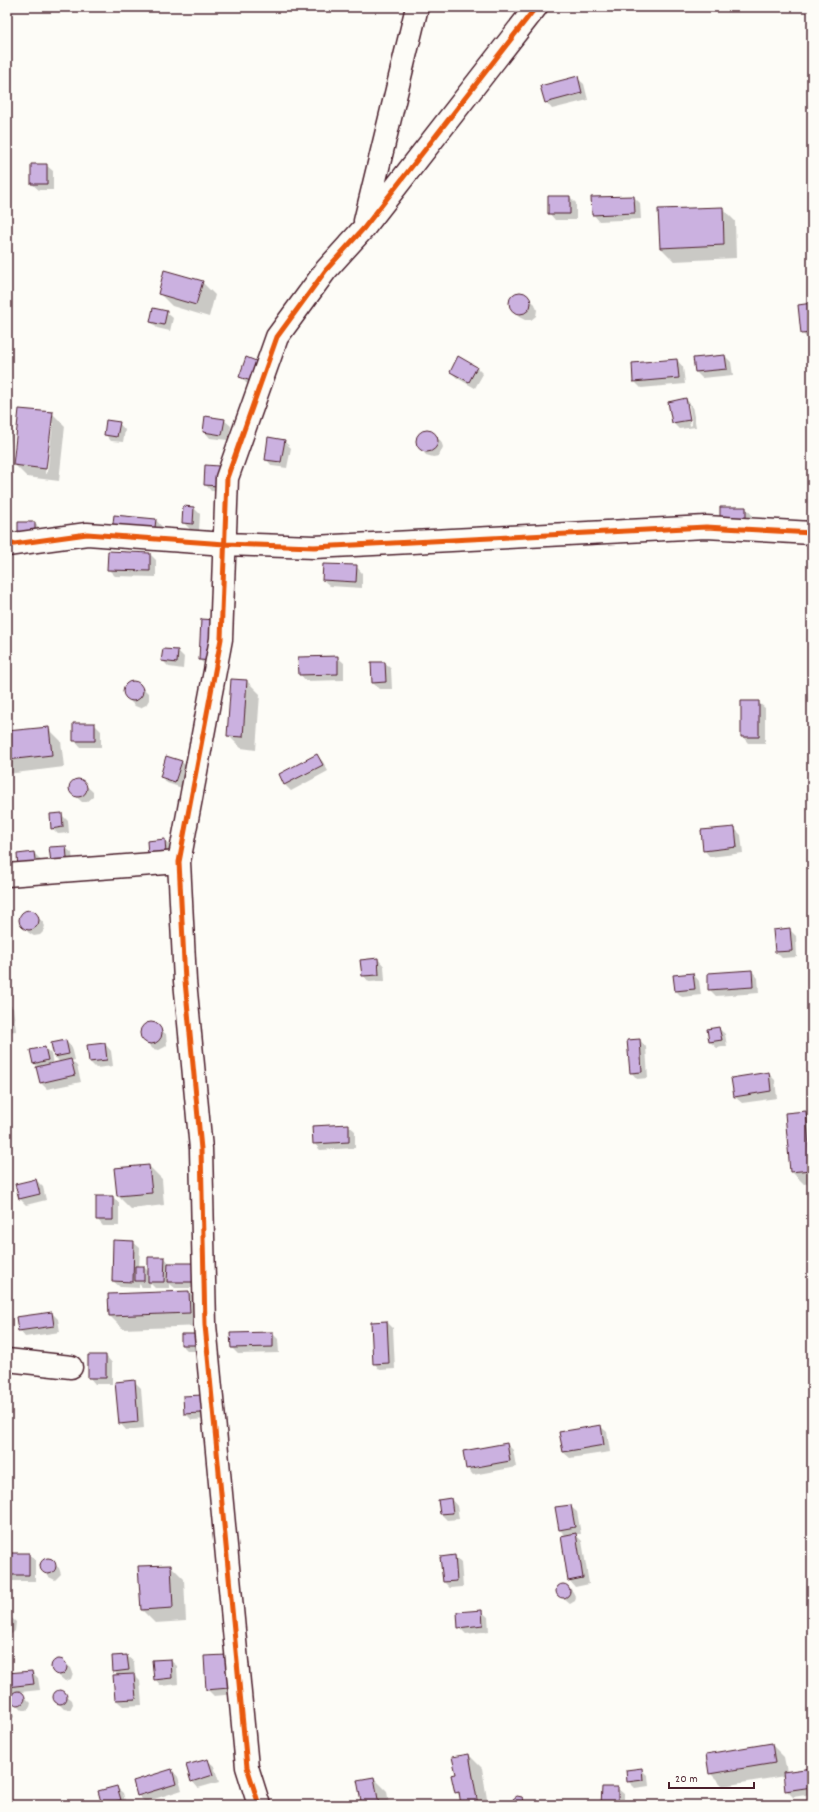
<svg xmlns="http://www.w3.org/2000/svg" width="819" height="1812" font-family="Dekko,sans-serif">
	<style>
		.shadow { fill: #0003; fill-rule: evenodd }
		.building { fill: #cbb1e0; stroke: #4a1f2b }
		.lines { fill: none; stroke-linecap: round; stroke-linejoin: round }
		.street-casing { stroke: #4a1f2b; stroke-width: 25 }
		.street { stroke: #fdfcf7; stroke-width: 22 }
		.cycleway-casing { stroke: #fdfcf7; stroke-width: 8 }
		.cycleway { stroke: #e8590c; stroke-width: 5 }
	</style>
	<rect width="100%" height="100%" fill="#fdfcf7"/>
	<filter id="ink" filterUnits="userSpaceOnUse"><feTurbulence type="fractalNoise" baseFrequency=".025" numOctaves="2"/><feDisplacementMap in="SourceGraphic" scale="8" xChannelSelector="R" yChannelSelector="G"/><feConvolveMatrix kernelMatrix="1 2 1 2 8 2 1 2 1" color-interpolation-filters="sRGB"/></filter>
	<g filter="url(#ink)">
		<path class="shadow" d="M577,78L584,84L588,100L552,109L546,102Z
			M46,165L53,171V190H39L32,184Z
			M570,197L576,203V220H555L549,213Z
			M634,197L640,203L641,219L599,221L593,214Z
			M722,208L735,221L736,258L674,261L661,248Z
			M202,282L215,295L209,317L172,306L159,293Z
			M523,293L535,304L537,310L536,316L531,320H525L519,317L512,310L510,304L511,298L516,294Z
			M812,304V343L802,333Z
			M166,312L173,318L170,331L157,328L151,322Z
			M725,356L731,362L733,375L702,378L696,372L694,359Z
			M459,358L477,368L483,374L475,388L457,378L451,372Z
			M247,359L260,388L246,383L240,376Z
			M677,360L683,367L685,384L641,388L634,381Z
			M686,399L692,406L696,427L679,429L673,423ZM687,405H689L692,425L690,426Z
			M52,413L65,426L59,481L27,477L14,464ZM51,423H53L47,474L45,473Z
			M224,420L231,426L228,440L210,438L204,431Z
			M7,422L12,427L9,453L7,452Z
			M119,423L125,430L123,442L111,441L105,434Z
			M426,431L434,435L441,441L443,447L439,456L433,457L426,455L420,448L417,439L420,434Z
			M284,441L291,448L287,468L272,466L266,459Z
			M206,466L219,467L225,474L224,492L211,491L205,484Z
			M194,508L200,514L199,530L190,529L183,522Z
			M746,508L752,515V531H727Z
			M156,520L162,527L160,542L120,537Z
			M34,523L41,529V540H26Z
			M150,554L156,560V577L115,576L108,569Z
			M356,566L362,573V588L330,586L323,580Z
			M216,621L206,666L200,660Z
			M178,651L184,657L183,669L169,667L162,660Z
			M337,657L344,663V680L306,681L300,674Z
			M372,663H385L391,669L392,689H379L373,683Z
			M7,680L12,697L7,699Z
			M132,681L138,683L149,694V700L146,705L140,708L135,706L124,695L123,689L126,684Z
			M247,681L260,694L256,750L241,748L228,735Z
			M758,702L765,708V743H748L742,736Z
			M94,724L101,731V747H80L74,740Z
			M48,728L61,741L64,767L7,774V732Z
			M317,755L323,762L328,771L291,791L285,785L280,775Z
			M167,758L182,762L188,768L182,788L167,783L161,776Z
			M75,780H80L93,792V797L87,802H82L71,792L70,786Z
			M61,814L68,821L69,833L58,834L52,828Z
			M734,828L741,835L743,853L710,857L704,850Z
			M165,840L171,847L172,860L155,861Z
			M65,847L72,853L74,875L59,876Z
			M34,853L40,859L42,873L25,875Z
			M25,912H30L42,921L45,926L43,932L40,935L34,936L29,933L22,926L20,921L21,916Z
			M789,929L796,936L797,957L782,958L776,952L774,931Z
			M378,959L384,966L385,981L369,982L363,975Z
			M752,971L758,978L759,993L716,996L709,989Z
			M693,974L699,981L701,995L682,997L676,991Z
			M7,1002L13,1008L16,1031L7,1032Z
			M146,1024H153L166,1034L167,1045L165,1047L159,1050L153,1049L142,1038V1029Z
			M718,1028L725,1034L727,1046L717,1048L710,1042L708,1030Z
			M640,1040L646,1047L648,1078L637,1079L631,1072Z
			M65,1041L72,1047L75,1060L71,1061L77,1066L81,1082L47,1089L41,1083L38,1067L34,1063L45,1048L51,1054L53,1064L60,1062L55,1057Z
			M105,1044L111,1051L113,1066L96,1068L90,1062Z
			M768,1073L775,1080L777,1098L742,1103L735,1097Z
			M806,1112L812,1119V1183L804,1184L791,1171Z
			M348,1125L355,1131V1148L320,1150L314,1143Z
			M149,1166L162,1179L164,1205L131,1209L118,1196Z
			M36,1180L43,1187L46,1200L26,1205L20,1199L17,1185Z
			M113,1197L119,1203V1226H103L97,1219Z
			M133,1242L140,1248L139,1267H144L149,1272L165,1258L170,1264H193L199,1288H175L170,1284V1288H155L150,1283V1287H142L139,1284V1288L120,1287L113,1281Z
			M189,1292L202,1305V1326L123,1329L110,1316L109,1295Z
			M52,1313L58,1319L60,1332L25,1337L19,1330Z
			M387,1322L393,1328L395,1369L380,1370L374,1363L372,1323Z
			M272,1333L278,1339L279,1353L238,1354L232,1348Z
			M182,1335H196L202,1351H188L182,1345Z
			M106,1356L112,1363V1384H95L89,1377Z
			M134,1381L141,1388L144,1428L126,1430L120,1423Z
			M208,1403V1419L192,1420L185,1413Z
			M600,1426L607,1432L610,1452L570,1458L563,1452L560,1433Z
			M507,1444L513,1450L516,1467L473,1475L467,1468Z
			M451,1499L457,1506L459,1519L447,1520L441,1514Z
			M570,1506L577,1512L581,1534H575L582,1541L589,1584L575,1587L569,1580L566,1536L560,1530Z
			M7,1554H29L35,1560V1581H10L7,1578Z
			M454,1556L461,1563L463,1587L450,1588L444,1582Z
			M48,1560L59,1568L61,1574L55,1580L49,1577L41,1567L44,1561Z
			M171,1566L184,1579L186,1621L155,1623L142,1610Z
			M563,1585H567L573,1592L576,1598L575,1601L570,1604L558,1594V1588Z
			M481,1611L488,1617L489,1631L466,1634L459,1627Z
			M7,1614L16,1622L15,1631L10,1635L7,1634Z
			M113,1656H127L134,1662L135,1676L140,1681L142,1705L123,1706L116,1700L119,1676L114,1671Z
			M205,1657L235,1694L214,1696L207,1689Z
			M60,1660L64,1662L71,1668L73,1673L71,1679L65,1681L54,1672L52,1668L53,1663Z
			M170,1660L177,1666L178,1684L161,1686L155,1679Z
			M32,1672L38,1678L40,1690L20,1692L31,1703L30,1707L27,1710H23L13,1700V1696L16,1693L7,1694V1674Z
			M58,1691L65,1694L72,1700L73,1704L70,1710L64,1709L54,1699L55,1693Z
			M7,1706L13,1713L14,1717L7,1723Z
			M771,1744L784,1757L787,1772L812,1769V1794L793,1797L786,1790L784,1776L723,1786L710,1773Z
			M469,1755L482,1768L488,1805H462L461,1797L456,1792L457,1775Z
			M207,1760L214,1766L219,1782L198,1788L192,1781Z
			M641,1769L648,1776L649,1786L635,1788L628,1781Z
			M172,1770L178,1777L182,1790L145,1802L138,1795Z
			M374,1778L387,1791L389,1805H345L362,1802Z
			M116,1787L123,1793L126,1805H103L99,1792Z
			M617,1788L624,1794V1805H602Z"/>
		<path class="building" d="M578,76L582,93L545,103L540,86Z
			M31,164H47V184H31Z
			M548,196H570V214H548Z
			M634,196L635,213L592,215L591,197Z
			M723,207L724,245L660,248L658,209Z
			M164,270L203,281L196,305L158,294Z
			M509 303a11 11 0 1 1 22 0a11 11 0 1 1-22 0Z
			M812,303V333L801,334L798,305Z
			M153,308L167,311L164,325L150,322Z
			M725,355L727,369L695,372L693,358Z
			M458,356L477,367L469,382L450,372Z
			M246,357L261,363L254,382L239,377Z
			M677,359L679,378L633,382L632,363Z
			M686,398L690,420L672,423L668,402Z
			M19,409L53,412L46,469L13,465Z
			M205,416L225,419L222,435L203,432Z
			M106,420L120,422L117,437L104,435Z
			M416 441a11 11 0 1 1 22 0a11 11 0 1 1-22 0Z
			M268,437L285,440L281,462L265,460Z
			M205,465L219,466L218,486L204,485Z
			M183,506L194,507L193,524L182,523Z
			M720,507H746V525H720Z
			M114,515L156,519L154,536L112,531Z
			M18,522H35V534H18Z
			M108,551L150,553V571L107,570Z
			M323,564L357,565L356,582L322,580Z
			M201,619L217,620L215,661L199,660Z
			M163,649L178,650L177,663L161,661Z
			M338,656V674L299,675L298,657Z
			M371,662H385L386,682L372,683Z
			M231,679L247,680L243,737L227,736Z
			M123 691a10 10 0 1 1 20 0a10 10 0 1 1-20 0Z
			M741,701H759V737H741Z
			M73,723H95V741H73Z
			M49,727L52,755L7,760V731Z
			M317,754L323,765L284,785L279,774Z
			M166,756L182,761L175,782L160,777Z
			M69 788a9 9 0 1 1 18 0a9 9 0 1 1-18 0Z
			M62,813L63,827L51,829L50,814Z
			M735,827L737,847L703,851L701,830Z
			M165,839L166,854L148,855L147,841Z
			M66,846L68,869L52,870L49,847Z
			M34,852L36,867L18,869L17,854Z
			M19 920a10 10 0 1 1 20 0a10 10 0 1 1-20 0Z
			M790,928L792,951L775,952L773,930Z
			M378,958L379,975L362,976L360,960Z
			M752,970L753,987L708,990V973Z
			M693,973L695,989L675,991L673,975Z
			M140 1033a11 11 0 1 1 22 0a11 11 0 1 1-22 0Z
			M719,1027L722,1040L709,1042L707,1029Z
			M640,1039L642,1072L630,1073L627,1040Z
			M66,1040L69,1054L54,1057L51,1043Z
			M105,1043L107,1060L89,1062L87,1045Z
			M45,1047L48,1060L33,1064L30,1050Z
			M71,1059L75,1075L40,1083L36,1067Z
			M769,1072L771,1091L734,1097L731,1078Z
			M806,1111L811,1170L790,1172L785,1113Z
			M349,1124V1142L313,1144L312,1126Z
			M149,1165L152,1193L117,1196L114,1168Z
			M36,1179L40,1194L19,1199L15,1184Z
			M96,1196H113V1220H96Z
			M113,1240L134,1241L133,1282L112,1281Z
			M148,1257H165L164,1282H148Z
			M168,1263H193V1282H167Z
			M135,1266H144V1281H135Z
			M189,1291L190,1313L109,1316L108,1294Z
			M52,1312L54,1326L18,1331L16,1317Z
			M387,1321L389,1363L373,1364L371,1322Z
			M273,1332V1347L231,1348L230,1333Z
			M181,1334H196V1345H181Z
			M88,1355H106V1378H88Z
			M135,1380L138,1422L119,1424L115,1382Z
			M202,1395V1413L184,1414L183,1396Z
			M601,1425L604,1445L563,1452L559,1432Z
			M507,1443L510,1461L466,1469L463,1451Z
			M451,1498L453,1513L440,1514L438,1500Z
			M571,1505L575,1527L559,1530L555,1507Z
			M576,1533L583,1578L568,1581L561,1536Z
			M7,1553H29V1575H7Z
			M455,1555L457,1581L443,1582L440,1557Z
			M40 1566a8 8 0 1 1 16 0a8 8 0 1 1-16 0Z
			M171,1565L173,1608L141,1610L138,1566Z
			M556 1591a7 7 0 1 1 14 0a7 7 0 1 1-14 0Z
			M482,1610L483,1625L458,1628L457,1612Z
			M127,1655L129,1670L113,1672L112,1656Z
			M227,1655L229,1688L206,1690L204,1656Z
			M51 1667a8 8 0 1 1 16 0a8 8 0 1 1-16 0Z
			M171,1659L172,1678L154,1680L152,1660Z
			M32,1671L34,1684L7,1687V1673Z
			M134,1674L136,1699L115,1700L113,1675Z
			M53 1697a7 7 0 1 1 14 0a7 7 0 1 1-14 0Z
			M11 1698a7 7 0 1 1 14 0a7 7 0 1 1-14 0Z
			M772,1743L775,1763L709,1774L706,1754Z
			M469,1754L478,1805H461L459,1792L455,1793L451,1775L456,1774L452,1757Z
			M208,1759L213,1775L191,1782L186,1765Z
			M642,1768L643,1780L627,1782L626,1770Z
			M812,1768V1787L785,1791L783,1772Z
			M172,1769L176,1784L137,1796L133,1781Z
			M374,1777L379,1805H344L361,1801L357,1780Z
			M117,1786L121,1800L102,1805L98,1791Z
			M602,1787H618V1805H601Z
			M517,1796L522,1797L525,1802V1805H512L513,1799Z"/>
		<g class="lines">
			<defs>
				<path id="street" d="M365,221L417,7
					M7,545L87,534L225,544L314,547L706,527L812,533
					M7,875L179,862
					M7,1360L71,1367
					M259,1805L247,1767L205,1325L201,1149L185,981L179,862L221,639L227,478L277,337L326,270L364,228L536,7"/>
			</defs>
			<use href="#street" class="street-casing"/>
			<use href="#street" class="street"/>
			<defs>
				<path id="cycleway" d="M7,545L87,534L225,544L314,547L706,527L812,533
					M259,1805L247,1767L205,1325L201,1149L185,981L179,862L221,639L227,478L277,337L326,270L364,228L536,7"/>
			</defs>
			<use href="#cycleway" class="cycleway-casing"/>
			<use href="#cycleway" class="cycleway"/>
		</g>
	</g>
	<rect width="819" height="1812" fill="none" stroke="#fdfcf7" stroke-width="24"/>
	<rect x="12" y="12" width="795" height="1788" fill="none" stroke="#4a1f2b" stroke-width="1.5" filter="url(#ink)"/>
	<path d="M669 1782v6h85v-6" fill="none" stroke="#4a1f2b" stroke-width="2"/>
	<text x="675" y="1782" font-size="12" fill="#4a1f2b" stroke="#fdfcf7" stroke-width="3" paint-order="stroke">20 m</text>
</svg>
